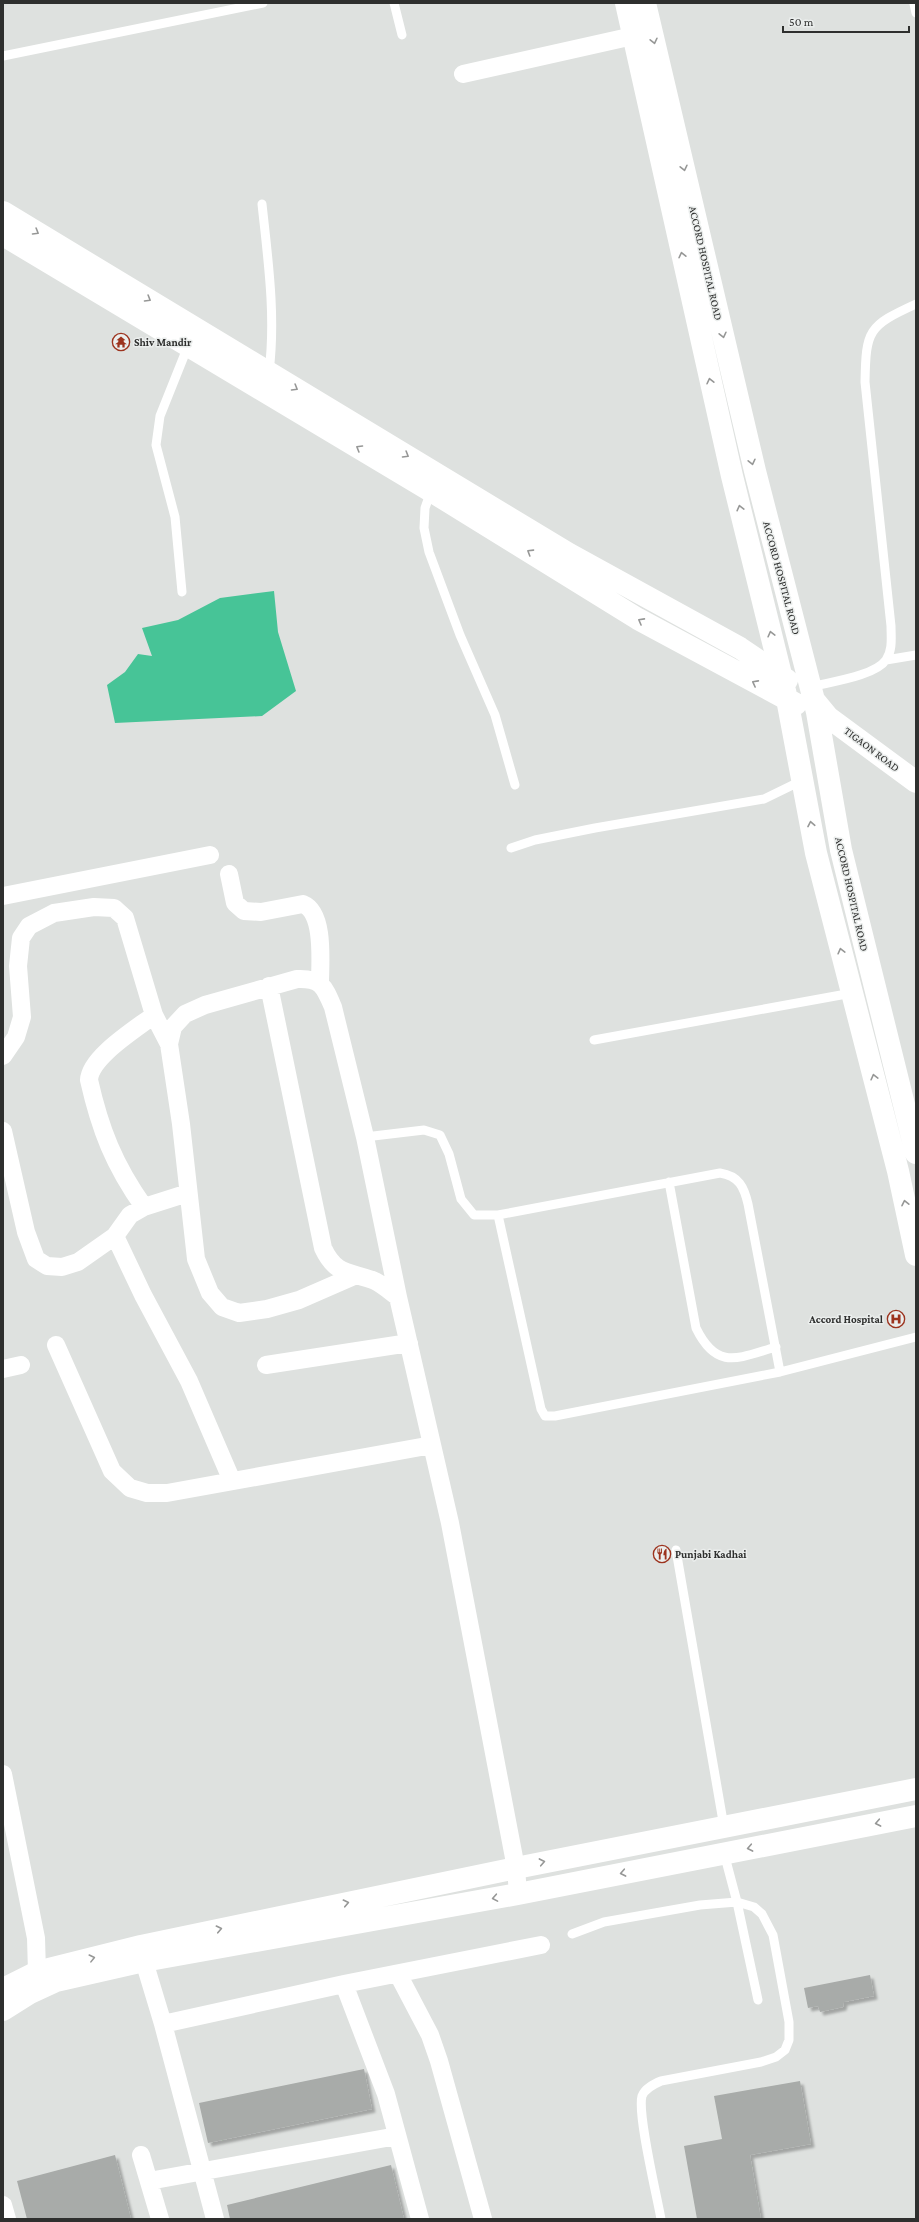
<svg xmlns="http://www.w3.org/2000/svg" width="919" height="2222" font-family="'Crimson Pro',serif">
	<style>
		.water { fill: #47c497 }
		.building { fill: #a8aba9; filter: url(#shadow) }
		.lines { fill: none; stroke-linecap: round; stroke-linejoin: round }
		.service { stroke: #fff; stroke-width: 9 }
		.minor { stroke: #fff; stroke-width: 18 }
		.tertiary { stroke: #fff; stroke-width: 22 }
		.oneway { stroke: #969796 }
		.labels { text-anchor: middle; stroke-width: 3; stroke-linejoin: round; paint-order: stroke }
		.street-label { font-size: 11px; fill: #2e2f2e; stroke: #ebeeed }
		.poi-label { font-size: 11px; font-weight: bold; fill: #2e2f2e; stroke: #ebeeed; text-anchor: start }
	</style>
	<defs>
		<filter id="shadow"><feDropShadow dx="3.5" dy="3.5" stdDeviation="1" flood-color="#0004"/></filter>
	</defs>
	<rect width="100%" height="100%" fill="#dee1df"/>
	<path class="water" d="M274,591L278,632L296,691L262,716L115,723L107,685L125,672L138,654L152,656L142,628L178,620L220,598Z"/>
	<path class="building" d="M870,1975L874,1996L844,2002L843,2007L820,2012L818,2006L808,2008L804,1988Z
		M364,2069L372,2109L208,2143L199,2103Z
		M800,2081L811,2144L750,2155L761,2219H697L684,2146L722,2139L714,2096Z
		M115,2155L131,2219H27L17,2181Z
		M391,2165L404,2219H230L227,2205Z"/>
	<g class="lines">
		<path class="service" d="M394,3L402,35
			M914,4L916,13
			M3,56L263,3
			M262,204C268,260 276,316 269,372
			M431,491L425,508L424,528L429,552L460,635L495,715L515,785
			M182,592L175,517L156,445L160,416L188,346
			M886,660L916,655
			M811,687C830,682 875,676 886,660C893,650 891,637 891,626L865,382C866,330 868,326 916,304
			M511,848L535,840L595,828L764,799L803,780
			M594,1040L852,993
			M365,1137L424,1130L440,1135L449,1154L461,1199L474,1215H498L720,1173C739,1176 744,1187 748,1204L780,1372
			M669,1182L696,1328C717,1371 738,1358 776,1347
			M498,1215L541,1409L545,1416H555L780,1372L916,1337
			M676,1550L724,1827
			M724,1853L737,1902L758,2000
			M572,1934L604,1922L700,1905L737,1902L754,1907L762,1914L773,1935L789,2022V2040L785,2050L776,2057L761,2062L661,2081C654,2084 645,2088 642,2096C637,2114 657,2196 661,2219"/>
		<path class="minor" d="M463,74L633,36
			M229,874L235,903L244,911L261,912L303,904C325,913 320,963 320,983
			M3,896L210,855
			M269,986L323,1248C336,1276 350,1271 375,1281C383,1285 391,1292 398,1297L450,1523L516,1868L518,1894
			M3,1056L16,1037L22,1017L18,966L21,938L29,926L54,913L94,907L114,908L125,918L154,1015L169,1044
			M3,1131L26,1232L36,1259L47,1266L62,1267L78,1262L115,1236L130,1215L144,1207L188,1193
			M144,1207C114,1165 100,1129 89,1080C90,1057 136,1029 154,1015
			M115,1236L143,1295L189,1381L232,1481
			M354,1276L299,1300L267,1309L239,1313L222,1307L210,1293L196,1259L181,1124L169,1044L173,1027L185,1014L205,1005L297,979C321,978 324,986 333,1007L365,1137L398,1297
			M56,1345L112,1471L130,1488L147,1493H167L432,1445
			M266,1365L409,1343
			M3,1369L21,1365
			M3,1774L36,1938L37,1972
			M144,1961L163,2024L215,2219
			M398,1974L430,2035L439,2061L483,2219
			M344,1984L386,2094L420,2219
			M163,2024L344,1984L541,1945
			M141,2155L160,2219
			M149,2181L397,2136
			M3,2205L7,2219"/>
		<path class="tertiary" d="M626,3L732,476L787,699L816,853L898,1171L916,1255
			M645,3L755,471L817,712L841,850L916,1153
			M3,212L569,554L740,648L787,680
			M3,235L431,491L638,619L796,704
			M814,700L828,717L916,782
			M3,1989L37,1972L141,1946L516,1868L916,1789
			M3,2010L30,1993L56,1981L144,1961L518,1894L916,1816"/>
	</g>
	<defs><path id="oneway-chevron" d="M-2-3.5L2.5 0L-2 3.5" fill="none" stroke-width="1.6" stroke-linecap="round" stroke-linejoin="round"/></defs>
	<g class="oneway">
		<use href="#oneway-chevron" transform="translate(654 41) rotate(77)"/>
		<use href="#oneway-chevron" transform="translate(684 168) rotate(77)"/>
		<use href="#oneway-chevron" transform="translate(36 232) rotate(31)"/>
		<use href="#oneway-chevron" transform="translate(682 255) rotate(-103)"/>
		<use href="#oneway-chevron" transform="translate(148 299) rotate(31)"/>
		<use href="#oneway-chevron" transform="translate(723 335) rotate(77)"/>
		<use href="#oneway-chevron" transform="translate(710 381) rotate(-103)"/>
		<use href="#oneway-chevron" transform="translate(295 388) rotate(31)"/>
		<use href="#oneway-chevron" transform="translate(359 448) rotate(-149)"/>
		<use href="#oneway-chevron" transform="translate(406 455) rotate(31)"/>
		<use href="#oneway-chevron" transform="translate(752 462) rotate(77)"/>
		<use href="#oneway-chevron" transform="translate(740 508) rotate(-104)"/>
		<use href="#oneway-chevron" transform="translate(530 552) rotate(-148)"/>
		<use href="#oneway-chevron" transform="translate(641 621) rotate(-151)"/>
		<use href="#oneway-chevron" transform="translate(771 634) rotate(-104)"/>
		<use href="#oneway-chevron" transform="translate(755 683) rotate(-152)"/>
		<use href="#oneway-chevron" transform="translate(811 824) rotate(-101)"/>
		<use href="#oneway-chevron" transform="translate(841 951) rotate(-104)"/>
		<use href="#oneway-chevron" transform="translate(874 1077) rotate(-104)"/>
		<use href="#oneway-chevron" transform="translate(905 1203) rotate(-102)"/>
		<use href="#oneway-chevron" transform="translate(878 1823) rotate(169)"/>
		<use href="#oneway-chevron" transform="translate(750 1848) rotate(169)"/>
		<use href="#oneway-chevron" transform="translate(542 1862) rotate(-11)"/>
		<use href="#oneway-chevron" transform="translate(623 1873) rotate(169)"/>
		<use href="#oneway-chevron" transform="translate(495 1898) rotate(170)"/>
		<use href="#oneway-chevron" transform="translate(346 1903) rotate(-12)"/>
		<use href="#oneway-chevron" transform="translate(219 1929) rotate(-12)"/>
		<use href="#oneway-chevron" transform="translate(92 1958) rotate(-14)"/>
	</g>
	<defs>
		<symbol id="temple-ring" viewBox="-11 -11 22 22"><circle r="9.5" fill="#ebeeed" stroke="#9c331e" stroke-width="1.5"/><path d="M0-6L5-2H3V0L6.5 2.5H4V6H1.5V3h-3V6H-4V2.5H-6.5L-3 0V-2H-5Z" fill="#9c331e"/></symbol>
		<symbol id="hospital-ring" viewBox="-11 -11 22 22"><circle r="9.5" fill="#ebeeed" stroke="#9c331e" stroke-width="1.5"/><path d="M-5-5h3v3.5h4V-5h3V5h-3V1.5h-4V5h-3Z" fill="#9c331e"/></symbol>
		<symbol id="restaurant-ring" viewBox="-11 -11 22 22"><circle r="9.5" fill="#ebeeed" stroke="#9c331e" stroke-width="1.5"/><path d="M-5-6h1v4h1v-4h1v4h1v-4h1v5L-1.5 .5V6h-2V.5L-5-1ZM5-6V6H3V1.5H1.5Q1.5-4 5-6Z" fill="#9c331e"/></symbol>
	</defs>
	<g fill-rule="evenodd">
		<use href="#temple-ring" x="111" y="332" width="20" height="20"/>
		<use href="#hospital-ring" x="886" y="1309" width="20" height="20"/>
		<use href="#restaurant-ring" x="652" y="1544" width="20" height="20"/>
	</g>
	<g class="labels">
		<g class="street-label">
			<text transform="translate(706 263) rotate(77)" y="4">ACCORD HOSPITAL ROAD</text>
			<text transform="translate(782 578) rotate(75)" y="4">ACCORD HOSPITAL ROAD</text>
			<text transform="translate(872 749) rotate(37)" y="4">TIGAON ROAD</text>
			<text transform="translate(852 894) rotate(77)" y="4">ACCORD HOSPITAL ROAD</text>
		</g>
		<g class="poi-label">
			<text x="134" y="346">Shiv Mandir</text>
			<text x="883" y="1323" text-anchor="end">Accord Hospital</text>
			<text x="675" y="1558">Punjabi Kadhai</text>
		</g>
	</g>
	<rect width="919" height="2222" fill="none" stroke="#2e2f2e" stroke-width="8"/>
	<path d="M783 26v6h126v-6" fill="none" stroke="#2e2f2e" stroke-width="2"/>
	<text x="789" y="26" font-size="12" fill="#2e2f2e" stroke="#ebeeed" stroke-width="3" paint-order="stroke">50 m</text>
</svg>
